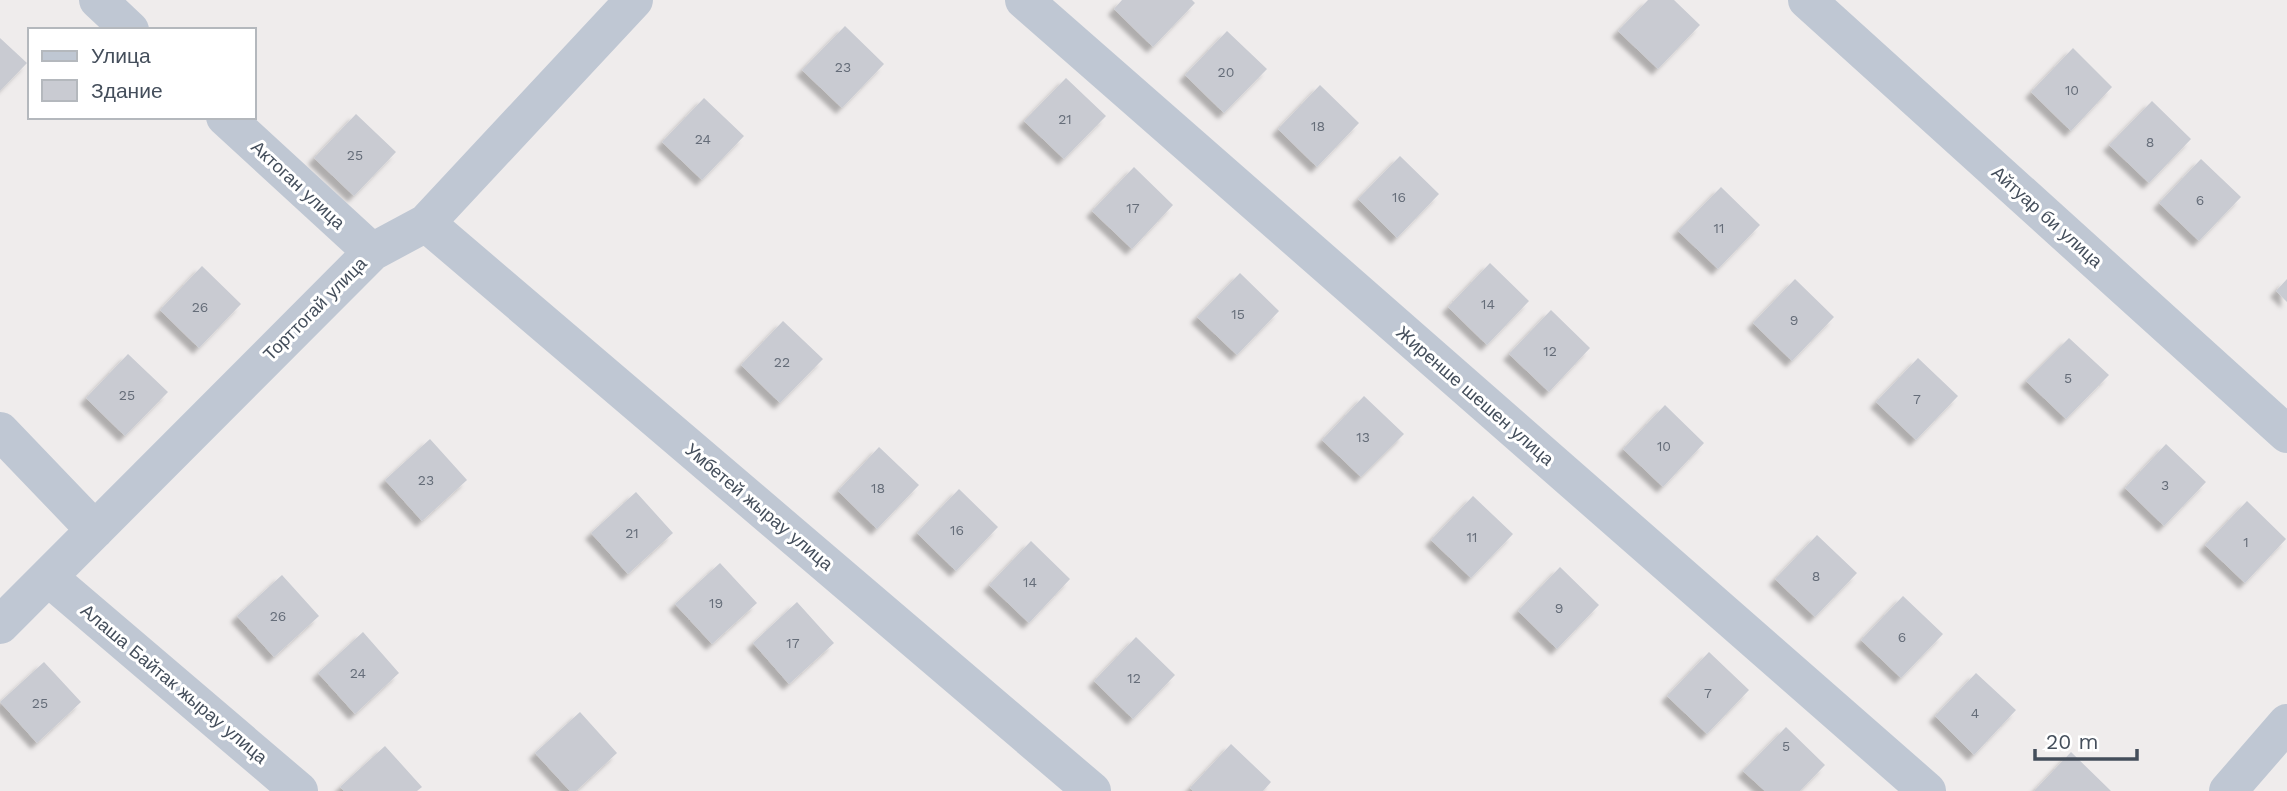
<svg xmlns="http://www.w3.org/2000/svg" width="2287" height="791" font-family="'Work Sans',sans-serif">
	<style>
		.building { fill: #c9cbd2; filter: url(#shadow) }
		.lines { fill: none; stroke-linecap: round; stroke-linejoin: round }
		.minor { stroke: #bfc7d3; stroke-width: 38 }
		.labels { text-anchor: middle; stroke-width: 6; stroke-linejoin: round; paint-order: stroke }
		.number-label { font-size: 14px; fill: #656d79 }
		.street-label { font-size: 18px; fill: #444e5b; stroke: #fff }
	</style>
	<defs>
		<filter id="shadow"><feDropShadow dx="-6" dy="6" stdDeviation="2" flood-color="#0004"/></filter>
	</defs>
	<rect width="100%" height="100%" fill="#efecec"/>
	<path class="building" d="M1122,0H1192L1195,3L1153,47L1114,9Z
		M1648,0H1674L1700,25L1658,69L1618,31Z
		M845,26L884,64L842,108L802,70Z
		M1227,31L1267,69L1224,113L1185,75Z
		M0,38L27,63L0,91Z
		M2073,48L2112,87L2071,131L2031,92Z
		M1066,78L1106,116L1064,159L1024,121Z
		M1320,85L1359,123L1317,167L1278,129Z
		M704,98L744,136L702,180L662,142Z
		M2152,101L2191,139L2149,183L2109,145Z
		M356,114L396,152L354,196L314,158Z
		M1400,156L1439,194L1397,238L1358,199Z
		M2201,159L2241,197L2199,241L2159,203Z
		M1134,167L1173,205L1132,249L1092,211Z
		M1721,187L1760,225L1718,269L1678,231Z
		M1490,263L1529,301L1487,345L1448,307Z
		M202,266L241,304L199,348L160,310Z
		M1240,273L1279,311L1237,355L1197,317Z
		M1795,279L1834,317L1792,361L1753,323Z
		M2287,279V302L2276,291Z
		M1551,310L1590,348L1549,392L1509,354Z
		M783,321L823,359L780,403L741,365Z
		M2069,338L2109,375L2066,419L2026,381Z
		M128,354L168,392L125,436L86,398Z
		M1918,358L1958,396L1916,440L1876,402Z
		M1364,396L1404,434L1361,477L1322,440Z
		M1665,405L1704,443L1663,487L1623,449Z
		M430,439L467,480L422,521L385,480Z
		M2166,444L2206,482L2164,526L2125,488Z
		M879,447L919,485L877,529L838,491Z
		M959,489L998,527L956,571L917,533Z
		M636,492L673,533L628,574L591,533Z
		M1473,496L1513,534L1471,578L1431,540Z
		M2247,501L2286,539L2245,583L2205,545Z
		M1817,535L1857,573L1815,617L1775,579Z
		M1031,541L1070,579L1029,623L989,585Z
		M720,563L757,603L712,644L675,604Z
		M1560,567L1599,605L1557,649L1518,611Z
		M282,575L319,616L274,657L237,616Z
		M1903,596L1943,634L1901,678L1861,640Z
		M797,602L834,643L789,684L753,643Z
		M363,632L399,673L355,714L318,673Z
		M1136,637L1175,675L1133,719L1094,681Z
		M1709,652L1749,690L1707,734L1667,696Z
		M44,662L81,702L37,743L0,702Z
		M1976,673L2016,710L1974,755L1935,716Z
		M580,712L617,753L576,791H570L535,753Z
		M1786,727L1825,765L1800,791H1765L1743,771Z
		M1231,744L1271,782L1263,791H1193L1190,788Z
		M385,746L422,787L417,791H344L340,787Z
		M2071,752L2111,791H2034Z"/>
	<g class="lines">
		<path class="minor" d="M98,0L130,30
			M1024,0L1927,791
			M1807,0L2287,434
			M225,117L372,252
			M426,223L1092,791
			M0,431L95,530
			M48,577L299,791
			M0,625L372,252L426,223L634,0
			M2228,791L2287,723"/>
	</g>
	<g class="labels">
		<g class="number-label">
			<text x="843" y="72">23</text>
			<text x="1226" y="77">20</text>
			<text x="2072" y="95">10</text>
			<text x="1065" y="124">21</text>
			<text x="1318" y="131">18</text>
			<text x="703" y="144">24</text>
			<text x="2150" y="147">8</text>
			<text x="355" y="160">25</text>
			<text x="1399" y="202">16</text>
			<text x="2200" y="205">6</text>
			<text x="1133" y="213">17</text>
			<text x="1719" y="233">11</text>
			<text x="1488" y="309">14</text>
			<text x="200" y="312">26</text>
			<text x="1238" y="319">15</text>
			<text x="1794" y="325">9</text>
			<text x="1550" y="356">12</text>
			<text x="782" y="367">22</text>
			<text x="2068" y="383">5</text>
			<text x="127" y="400">25</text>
			<text x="1917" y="404">7</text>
			<text x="1363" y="442">13</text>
			<text x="1664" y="451">10</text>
			<text x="426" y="485">23</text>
			<text x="2165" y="490">3</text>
			<text x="878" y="493">18</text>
			<text x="957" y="535">16</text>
			<text x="632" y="538">21</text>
			<text x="1472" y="542">11</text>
			<text x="2246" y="547">1</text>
			<text x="1816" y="581">8</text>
			<text x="1030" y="587">14</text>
			<text x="716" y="608">19</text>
			<text x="1559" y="613">9</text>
			<text x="278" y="621">26</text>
			<text x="1902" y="642">6</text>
			<text x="793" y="648">17</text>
			<text x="358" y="678">24</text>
			<text x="1134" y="683">12</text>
			<text x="1708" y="698">7</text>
			<text x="40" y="708">25</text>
			<text x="1975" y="718">4</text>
			<text x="1786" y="751">5</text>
		</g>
		<g class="street-label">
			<text transform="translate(298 185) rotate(43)" y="6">Актоган улица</text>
			<text transform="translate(2047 217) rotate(42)" y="6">Айтуар би улица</text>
			<text transform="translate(315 309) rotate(-45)" y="6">Торттогай улица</text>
			<text transform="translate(1475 396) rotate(41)" y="6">Жиренше шешен улица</text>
			<text transform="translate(759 507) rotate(40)" y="6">Умбетей жырау улица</text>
			<text transform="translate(174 684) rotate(40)" y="6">Алаша Байтак жырау улица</text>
		</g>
	</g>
	<rect x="28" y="28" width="228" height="91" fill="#ffffff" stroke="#b4b8bd" stroke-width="2"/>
	<rect x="42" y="51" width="35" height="10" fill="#bfc7d3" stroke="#b4b8bd" stroke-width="2"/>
	<text x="91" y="63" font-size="21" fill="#444e5b">Улица</text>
	<rect x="42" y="80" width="35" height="21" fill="#c9cbd2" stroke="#b4b8bd" stroke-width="2"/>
	<text x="91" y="98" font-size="21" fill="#444e5b">Здание</text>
	<path d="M2035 749v10h102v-10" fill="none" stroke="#444e5b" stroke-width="3.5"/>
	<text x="2046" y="749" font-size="21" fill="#444e5b" stroke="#ffffff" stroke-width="5" paint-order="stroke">20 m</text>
</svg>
